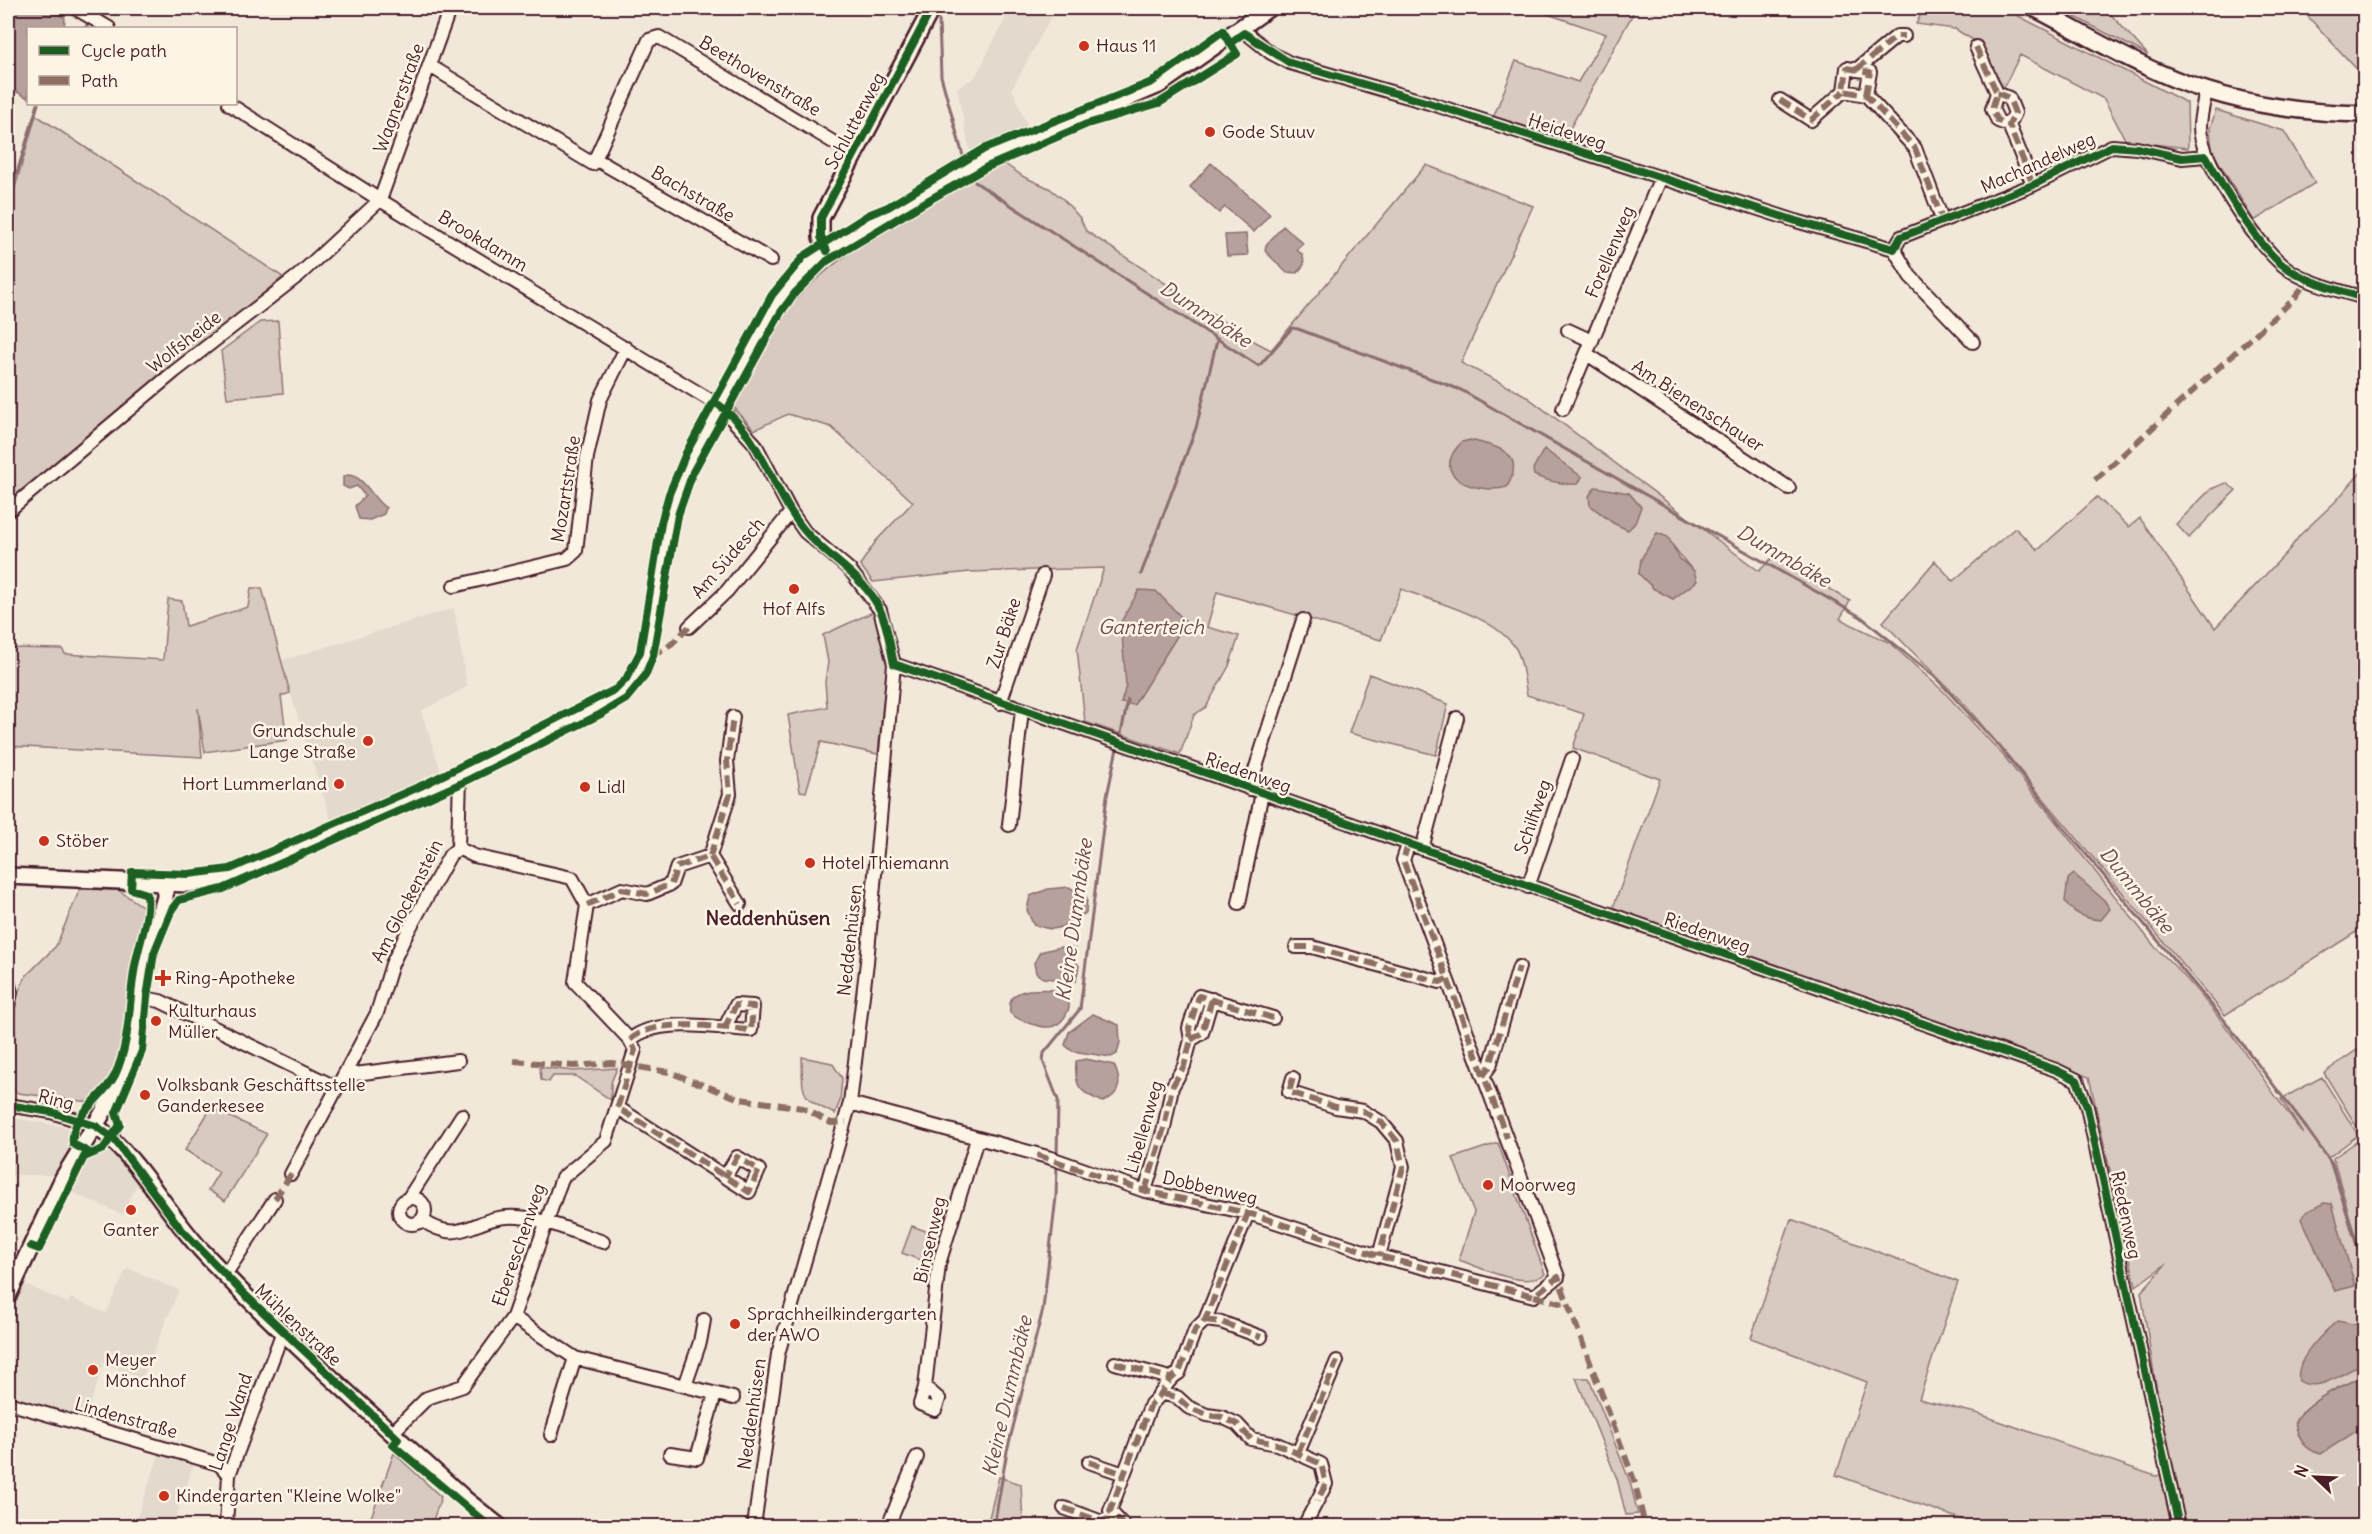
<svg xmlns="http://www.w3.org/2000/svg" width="2372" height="1534" font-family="Delius,sans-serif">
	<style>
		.built { fill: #e4d9cd }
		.green { fill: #d8cac0; stroke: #917476; stroke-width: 1.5; fill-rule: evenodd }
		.water { fill: #b6a19c; stroke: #8b6d6f; stroke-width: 1.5 }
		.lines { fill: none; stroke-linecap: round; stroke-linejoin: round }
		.stream { stroke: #8b6d6f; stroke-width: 3 }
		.minor-casing { stroke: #4a1f2b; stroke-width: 16 }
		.tertiary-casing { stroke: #4a1f2b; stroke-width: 20 }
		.minor { stroke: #fcf5e5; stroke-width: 12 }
		.tertiary { stroke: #fcf5e5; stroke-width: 15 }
		.quiet { stroke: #8d6e63; stroke-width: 6; stroke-dasharray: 12 6; stroke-linecap: butt }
		.cycleway-casing { stroke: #fcf5e5; stroke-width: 11 }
		.cycleway { stroke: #1b5e20; stroke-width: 8 }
		.poi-dot { fill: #c8321e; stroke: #fcf5e5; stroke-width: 2 }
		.labels { text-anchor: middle; stroke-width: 5; stroke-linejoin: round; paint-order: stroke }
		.poi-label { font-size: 18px; fill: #4a1f2b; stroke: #fcf5e5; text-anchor: start }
		.street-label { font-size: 18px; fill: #4a1f2b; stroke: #fcf5e5 }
		.water-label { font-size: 20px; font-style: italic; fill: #704c53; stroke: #fcf5e5 }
		.neighbourhood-label { font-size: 20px; font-weight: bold; fill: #4a1f2b; stroke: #fcf5e5 }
	</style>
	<rect width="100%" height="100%" fill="#f1e8da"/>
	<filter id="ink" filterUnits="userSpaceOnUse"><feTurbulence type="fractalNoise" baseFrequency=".0167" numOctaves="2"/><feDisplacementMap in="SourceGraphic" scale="12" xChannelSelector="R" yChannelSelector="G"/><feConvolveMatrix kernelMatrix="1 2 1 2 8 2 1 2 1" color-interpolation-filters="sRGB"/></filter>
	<g filter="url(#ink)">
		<path class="built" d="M1011,8H1056L1012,89L1028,127L970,151L957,88L975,77Z
			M454,608L467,687L421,711L441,771L331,820L280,661Z
			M8,1117L72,1128L78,1142L89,1148L103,1144L111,1148L138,1181L123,1215L64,1189L59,1175H8Z
			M127,1268L179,1290L142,1379L104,1363L86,1417L8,1396V1318L24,1284L68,1303L71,1298L106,1313Z
			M159,1455L193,1466L173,1526H134Z"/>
		<path class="green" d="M1541,8H1636L1563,141L1493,118L1516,61L1578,82L1606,34L1539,11Z
			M1924,8H2003L2187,103L2188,148L2126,141L2104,99L2020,55L2004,87L1998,83L1980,44L1955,29L1916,24Z
			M2058,8H2105L2148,55Z
			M2300,8H2364V77Z
			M2216,110L2284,131L2315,183L2254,221L2212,151L2210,128Z
			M36,115L283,277L8,504V212Z
			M1005,164L1024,177L1049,188L1063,199L1080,218L1086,231L1248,338L1271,350L1426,165L1533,206L1461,363L1523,394L1759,571L1774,556L1850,601L1840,619L1890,643L1943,691L2003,755L2155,947C2214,1001 2256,1071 2303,1134L2281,1099L2322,1077L2358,1135L2328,1158L2360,1253L2333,1158L2363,1137L2324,1073L2364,1045V1326L2337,1322L2326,1331L2301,1364L2351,1369L2364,1363V1376C2342,1385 2307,1401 2295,1422L2349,1434L2364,1426V1526H1980L1836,1475L1867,1382L1751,1338L1791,1219L1958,1282L1919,1399L1979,1414L2155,1476L2174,1473L2161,1417L2141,1292L2166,1264L2136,1286L2089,1077L1613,908L1660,779L1573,748L1584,714L1527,695C1524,681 1523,661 1516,649C1496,616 1434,602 1401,589L1381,640L1217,592L1207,627L1239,636L1229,666L1206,707L1194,715L1180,754L1085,722L1077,649L1104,568L970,572L873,582L860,565L876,541L913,502L831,427L788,414L754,430L733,406C751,372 767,332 793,303C841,248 919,210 982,173ZM1657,533C1672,538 1680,559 1694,571L1654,589L1639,573ZM2332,1204L2347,1264L2354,1280L2335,1291L2315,1248Z
			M278,321L283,393L227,398L221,351L260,322Z
			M2364,469V927L2225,1015L1965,705L1883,622L1935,561L1953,581L2015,528L2038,550L2097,497L2129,527L2140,518L2215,628L2289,550L2300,535L2334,503Z
			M2226,483L2236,490L2189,538L2176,524L2211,489Z
			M251,588H262L290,693L281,696L287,740L205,752L198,708L202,757L8,746V648L62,649L65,654L163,660L168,599L182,601L186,626L248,607Z
			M875,611L887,664L878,754L821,742L806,792L800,791L788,715L827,707L825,682L828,662L823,635Z
			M1369,674L1448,704L1436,755L1349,733Z
			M80,889L118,890L145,908L130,975L124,1038L109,1080L89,1102L18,1093L8,1086V1029L18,993L26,976L56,946Z
			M802,1057L832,1063L842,1078L840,1101L835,1114C798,1097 803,1095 802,1057Z
			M540,1067L573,1071L617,1068L611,1083V1100L575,1076H553L549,1082L541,1080Z
			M211,1108L267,1134L225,1201L208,1190L219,1172L185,1150Z
			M1498,1143L1545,1274C1523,1290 1483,1268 1459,1260L1474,1212L1453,1158Z
			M912,1226L939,1236L930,1264L902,1253Z
			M1576,1378H1589L1630,1482L1638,1514L1626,1515L1617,1479Z
			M394,1453L441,1497L431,1526H379L369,1523Z
			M999,1477L1021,1484L1023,1526H987Z"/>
		<path class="water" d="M8,8H49L65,18L64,28H28V98L8,87Z
			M1211,163L1270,214L1254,232L1225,207L1219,213L1190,187Z
			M1283,226L1303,243L1297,250L1303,255L1304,265L1297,273L1286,272L1265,251L1266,245Z
			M1246,234L1248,255L1227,256L1225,235Z
			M1470,440C1498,447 1527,452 1507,487C1477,495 1426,477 1462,442Z
			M1544,449L1582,477L1578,484C1564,485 1546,481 1534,475L1533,469Z
			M348,475C365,476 372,499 386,508L384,514L370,520L359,519L355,506L365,496L357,486L349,489L343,486V477Z
			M1595,487L1629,493L1641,507L1635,523L1628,530L1613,523L1590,505L1589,496Z
			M1657,533L1668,537L1680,559L1694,571L1697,581L1673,599L1654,589L1639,574L1641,559Z
			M1139,590L1156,591L1186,622L1134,705L1121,703L1126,686L1121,622Z
			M2074,874L2104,900L2110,909L2101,920C2086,919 2073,914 2065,901L2068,879Z
			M1069,887L1087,898L1086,913C1062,925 1060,935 1033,924L1027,910L1030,896L1048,889Z
			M1060,947L1076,949L1074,959L1079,966L1076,981L1043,978L1036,973L1034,963L1040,952Z
			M1029,990C1038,990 1054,988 1062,992C1077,999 1066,1022 1054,1026C1043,1030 1019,1021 1010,1013C1008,997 1014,993 1029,990Z
			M1093,1014L1119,1025L1120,1042L1117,1054L1111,1057L1072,1051L1065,1045L1069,1032Z
			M1086,1059L1114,1065C1122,1082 1121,1094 1103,1102C1080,1092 1074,1088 1076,1061Z
			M2324,1203L2332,1204L2355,1286L2335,1291L2302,1219L2306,1212Z
			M2337,1321L2364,1326V1363C2346,1371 2318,1394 2299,1381C2294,1360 2322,1334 2337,1321Z
			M2364,1376V1426L2321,1454C2304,1450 2298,1438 2295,1422C2307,1401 2342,1385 2364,1376Z"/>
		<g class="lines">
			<path class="stream" d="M94,13L99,8
				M939,20L941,76L963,156
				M85,28L88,24
				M975,182L1259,366L1292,328L1298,329L1461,390L1861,617L1935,677L2000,747L2065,829L2225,1021L2307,1129L2332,1164L2364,1269
				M8,202L38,104
				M1141,574L1196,428L1217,340
				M1120,738L1128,700
				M1057,1157L1058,1100L1043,1061L1044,1053L1080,1009L1107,796L1117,748
				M994,1526L1007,1451L1043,1309L1056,1197L1057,1164"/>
			<defs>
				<path id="minor" d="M75,8L109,28
					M1240,28L1271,53L1290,63L1429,103L1796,221L1894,249L1910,276L1973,342
					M1976,47L1997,93L1992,109L1998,121L2009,125
					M430,66L593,164L649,40L659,37L853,154
					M1856,70L1897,36H1904
					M2206,91C2204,102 2200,115 2200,127C2200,161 2257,245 2284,266C2305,283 2338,290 2364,298
					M1997,93L2009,98L2015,113L2009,125L2033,185
					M1866,95L1870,72L1847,68L1844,91L1866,95L1915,148L1942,219
					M1780,100L1811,120L1844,91
					M229,104L380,200L720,406L755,444L791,512L805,532L850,570L880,610L894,664L867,962L850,1103L778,1354L754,1526
					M597,160L771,260
					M1894,249L1901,237L2033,185L2112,146L2137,148L2182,158L2206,156
					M1568,330L1592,341
					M1587,354L1789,488
					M1563,409L1661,177
					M8,511L174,372L299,275L380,200L450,8
					M454,586L567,559L576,551L587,457L600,400L626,348
					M689,627L727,591L791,512
					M894,664L2056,1070L2077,1080L2087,1107L2179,1526
					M1000,703L1043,575
					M1249,789L1303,620
					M1009,825L1022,710
					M1422,849L1457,718
					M710,856L730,794L727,761L733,717
					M1528,887L1572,759
					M1239,903L1262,793
					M587,905L622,889L647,894L671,884L677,867L710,856L740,904
					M1296,947H1312L1440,982L1447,979
					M8,981L11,993L8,1006
					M139,997L160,1001L337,1088L377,1013L392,964L407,933L450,855L458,848L460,776
					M630,1040C656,1016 718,1028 751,1030L753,1006L736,1005L724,1029
					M1191,1040L1202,1033L1212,999
					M348,1071L355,1074L458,1061
					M1483,1076L1490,1066L1519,967
					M1293,1078L1289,1092L1336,1107L1363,1111L1381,1122L1397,1141L1403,1167L1379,1256
					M850,1103L1051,1158L1145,1191L1248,1213L1379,1256L1534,1296L1558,1277L1403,860L1408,845
					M8,1105L51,1112L96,1126
					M617,1109L623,1111L749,1192L759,1170L737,1157L725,1177
					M291,1174L337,1088
					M1145,1191L1164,1128L1172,1087L1184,1066L1191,1040L1189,1028L1199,996L1273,1018
					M399 1211a13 13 0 1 1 26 0a13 13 0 1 1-26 0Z
					M408,1199L462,1115
					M422,1220C464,1249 474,1213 518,1217C547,1219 576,1233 603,1242
					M225,1275L275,1199
					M513,1317L575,1358L685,1386L700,1342L704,1320
					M1205,1320L1221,1322L1261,1337
					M1115,1363L1170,1378
					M685,1386L733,1398
					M925,1387L939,1264L977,1139
					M925,1387L939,1399L935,1410L920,1404Z
					M1163,1394L1177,1397L1188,1407L1207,1415L1222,1417L1237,1424L1251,1439L1277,1444L1321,1464L1326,1484L1304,1526
					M8,1403L219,1464L229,1475
					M392,1433L427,1398L463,1386L513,1317L562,1178L606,1141L635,1050L630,1040L575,982L587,905L572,878L474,856L458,848
					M551,1435L575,1358
					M1298,1453L1337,1361
					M670,1454L697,1458L715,1394
					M1089,1462L1124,1474
					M1064,1508L1102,1522L1113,1516
					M226,1526L229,1475L283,1331
					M888,1526L917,1457
					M1124,1526L1110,1511L1151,1404C1165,1393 1165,1380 1179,1373L1195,1330L1205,1320L1248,1213"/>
				<path id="tertiary" d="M2034,8C2075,29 2116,54 2160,73C2225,102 2293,113 2364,114
					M827,252L821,237V218L932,8
					M8,876L187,884L223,878L460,776L601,706L626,690L639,674L648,653L671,517L690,464L760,332L785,291L800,274L827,252L982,160L1159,85L1269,8
					M96,1126C140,1159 166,1213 204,1253C286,1340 377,1419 465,1499L499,1526
					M8,1296L63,1178L124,1078L130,1056L141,983L165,897V882"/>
			</defs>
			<use href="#minor" class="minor-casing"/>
			<use href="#tertiary" class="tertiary-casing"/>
			<use href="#minor" class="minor"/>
			<use href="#tertiary" class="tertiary"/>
			<path class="quiet" d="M1976,47L1997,93L1992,109L1998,121L2009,125
				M1856,70L1897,36H1904
				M1997,93L2009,98L2015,113L2009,125L2033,185
				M1866,95L1870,72L1847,68L1844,91L1866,95L1915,148L1942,219
				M1780,100L1811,120L1844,91
				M2095,480L2294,299L2308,279
				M652,655L667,648L689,627
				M1408,845L1403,860L1507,1138
				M710,856L730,794L727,761L733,717
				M587,905L622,889L647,894L671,884L677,867L710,856L740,904
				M1296,947H1312L1440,982L1447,979
				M724,1029L736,1005L753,1006L751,1030C718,1028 656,1016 630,1040L635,1050L617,1109L623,1111L749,1192L759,1170L737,1157L725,1177
				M1191,1040L1202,1033L1212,999
				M514,1061L574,1066L612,1063L669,1072L740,1099L803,1108L831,1123L846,1122
				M1483,1076L1490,1066L1519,967
				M1293,1078L1289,1092L1336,1107L1363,1111L1381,1122L1397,1141L1403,1167L1379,1256
				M1037,1155L1145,1191L1248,1213L1379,1256L1534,1296L1558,1277L1634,1480L1645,1526
				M1145,1191L1164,1128L1172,1087L1184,1066L1191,1040L1189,1028L1199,996L1273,1018
				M275,1199L291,1174
				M1534,1296L1567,1305
				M1205,1320L1221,1322L1261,1337
				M1115,1363L1170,1378
				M1163,1394L1177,1397L1188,1407L1207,1415L1222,1417L1237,1424L1251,1439L1277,1444L1321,1464L1326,1484L1317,1501
				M1298,1453L1337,1361
				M1089,1462L1124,1474
				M1064,1508L1102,1522L1113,1516
				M1124,1526L1110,1511L1151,1404C1165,1393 1165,1380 1179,1373L1195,1330L1205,1320L1248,1213"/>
			<defs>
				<path id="cycleway" d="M1230,43L1244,33L1290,63L1429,103L1796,221L1894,249L1901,237L2033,185L2112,146L2137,148L2182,158L2206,156C2221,184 2261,252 2287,268C2310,283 2338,290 2364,298
					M827,251L821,237V218L932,8
					M719,405C762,437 772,491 804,530C828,559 864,575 880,610C888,626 890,647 894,664L2056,1070L2077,1080L2087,1107L2179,1526
					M8,1105L51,1112L96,1126L115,1140L180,1228L242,1292L398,1439L393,1445L489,1526
					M31,1246L39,1249L84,1157L103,1149L120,1125L116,1113L142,1051L147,997L154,953L172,909L179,900L223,889L460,784L601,714L626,699L645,676L653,656L678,515L693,472L781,312L795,293L827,261L922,204L987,167L1087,124L1159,103L1237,54L1223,31L1152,82L984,149L888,207L868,215L804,256L772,295L686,453L669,494L661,523L640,652L626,679L616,689L423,785L230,869L188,874L132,872L131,889L147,894C150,918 139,942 135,966C128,1003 131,1041 115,1075C103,1099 69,1116 73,1144L90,1153"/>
			</defs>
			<use href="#cycleway" class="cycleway-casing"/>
			<use href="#cycleway" class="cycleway"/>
		</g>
	</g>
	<g class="poi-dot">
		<circle cx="1084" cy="46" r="6"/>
		<circle cx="1210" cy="132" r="6"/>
		<circle cx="794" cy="589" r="6"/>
		<circle cx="368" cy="741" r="6"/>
		<circle cx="339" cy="784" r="6"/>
		<circle cx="585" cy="787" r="6"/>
		<circle cx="44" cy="841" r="6"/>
		<circle cx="810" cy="863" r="6"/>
		<path d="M160 969h6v6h6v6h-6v6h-6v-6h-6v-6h6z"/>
		<circle cx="156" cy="1021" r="6"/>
		<circle cx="145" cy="1095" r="6"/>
		<circle cx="1488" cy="1185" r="6"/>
		<circle cx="131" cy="1210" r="6"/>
		<circle cx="735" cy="1324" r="6"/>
		<circle cx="93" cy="1370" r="6"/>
		<circle cx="164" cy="1496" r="6"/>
	</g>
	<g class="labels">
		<g class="poi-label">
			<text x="1096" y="52">Haus 11</text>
			<text x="1222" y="138">Gode Stuuv</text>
			<text x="794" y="615" text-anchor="middle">Hof Alfs</text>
			<text x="356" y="737" text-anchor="end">Grundschule<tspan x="356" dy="21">Lange Straße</tspan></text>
			<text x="327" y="790" text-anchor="end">Hort Lummerland</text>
			<text x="597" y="793">Lidl</text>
			<text x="56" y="847">Stöber</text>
			<text x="822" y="869">Hotel Thiemann</text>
			<text x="175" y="984">Ring-Apotheke</text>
			<text x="168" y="1017">Kulturhaus<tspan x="168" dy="21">Müller</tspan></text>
			<text x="157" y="1091">Volksbank Geschäftsstelle<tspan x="157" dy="21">Ganderkesee</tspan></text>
			<text x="1500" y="1191">Moorweg</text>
			<text x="131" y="1236" text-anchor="middle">Ganter</text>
			<text x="747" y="1320">Sprachheilkindergarten<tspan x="747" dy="21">der AWO</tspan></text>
			<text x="105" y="1366">Meyer<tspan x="105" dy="21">Mönchhof</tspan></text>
			<text x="176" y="1502">Kindergarten "Kleine Wolke"</text>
		</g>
		<g class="street-label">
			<text transform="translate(760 76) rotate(31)" y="6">Beethovenstraße</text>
			<text transform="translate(399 98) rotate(-70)" y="6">Wagnerstraße</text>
			<text transform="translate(855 121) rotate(-62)" y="6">Schlutterweg</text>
			<text transform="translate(1567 132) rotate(18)" y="6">Heideweg</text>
			<text transform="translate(2038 163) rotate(-24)" y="6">Machandelweg</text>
			<text transform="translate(693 194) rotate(30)" y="6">Bachstraße</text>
			<text transform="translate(483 241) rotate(31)" y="6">Brookdamm</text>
			<text transform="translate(1610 252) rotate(-67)" y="6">Forellenweg</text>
			<text transform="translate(184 342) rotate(-38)" y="6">Wolfsheide</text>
			<text transform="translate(1698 406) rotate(33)" y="6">Am Bienenschauer</text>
			<text transform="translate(566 489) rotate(-81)" y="6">Mozartstraße</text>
			<text transform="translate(728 558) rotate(-49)" y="6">Am Südesch</text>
			<text transform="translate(1004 633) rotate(-72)" y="6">Zur Bäke</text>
			<text transform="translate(1248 773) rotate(19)" y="6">Riedenweg</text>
			<text transform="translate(1533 817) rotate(-71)" y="6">Schilfweg</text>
			<text transform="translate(407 901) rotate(-63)" y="6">Am Glockenstein</text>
			<text transform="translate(1707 933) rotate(19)" y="6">Riedenweg</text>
			<text transform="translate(850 940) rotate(-84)" y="6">Neddenhüsen</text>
			<text transform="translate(56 1100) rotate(14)" y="6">Ring</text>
			<text transform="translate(1144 1127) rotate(-74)" y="6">Libellenweg</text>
			<text transform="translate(1210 1188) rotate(13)" y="6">Dobbenweg</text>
			<text transform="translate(2126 1215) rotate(78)" y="6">Riedenweg</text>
			<text transform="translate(930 1240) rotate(-77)" y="6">Binsenweg</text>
			<text transform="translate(519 1245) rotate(-71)" y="6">Ebereschenweg</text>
			<text transform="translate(298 1325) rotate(43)" y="6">Mühlenstraße</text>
			<text transform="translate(752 1414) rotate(-82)" y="6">Neddenhüsen</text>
			<text transform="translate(126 1418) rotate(16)" y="6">Lindenstraße</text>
			<text transform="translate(231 1422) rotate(-72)" y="6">Lange Wand</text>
		</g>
		<g class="water-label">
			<text transform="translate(1206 314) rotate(33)" y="7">Dummbäke</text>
			<text transform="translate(1784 556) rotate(30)" y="7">Dummbäke</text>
			<text x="1151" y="634">Ganterteich</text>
			<text transform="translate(2137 890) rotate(51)" y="7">Dummbäke</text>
			<text transform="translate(1074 920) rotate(-82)" y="7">Kleine Dummbäke</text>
			<text transform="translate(1007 1396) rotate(-77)" y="7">Kleine Dummbäke</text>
		</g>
		<g class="neighbourhood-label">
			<text x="768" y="925">Neddenhüsen</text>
		</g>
	</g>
	<rect width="2372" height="1534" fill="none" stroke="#fcf5e5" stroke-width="30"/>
	<rect x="15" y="15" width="2342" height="1504" fill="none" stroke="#4a1f2b" stroke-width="2" filter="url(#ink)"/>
	<rect x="27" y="27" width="210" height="78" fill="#fcf5e5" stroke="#b59f9b" stroke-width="1.5"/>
	<rect x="39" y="46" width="30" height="9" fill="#1b5e20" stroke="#b59f9b" stroke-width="1.5"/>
	<text x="81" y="57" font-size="18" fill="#4a1f2b">Cycle path</text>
	<rect x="39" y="76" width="30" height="9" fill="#8d6e63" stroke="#b59f9b" stroke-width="1.5"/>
	<text x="81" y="87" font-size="18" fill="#4a1f2b">Path</text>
	<g transform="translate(2315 1477) rotate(293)" stroke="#fcf5e5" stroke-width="4.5" paint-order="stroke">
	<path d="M0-4.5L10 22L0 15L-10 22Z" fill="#4a1f2b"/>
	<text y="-9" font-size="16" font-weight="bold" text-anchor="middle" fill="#4a1f2b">N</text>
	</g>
</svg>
